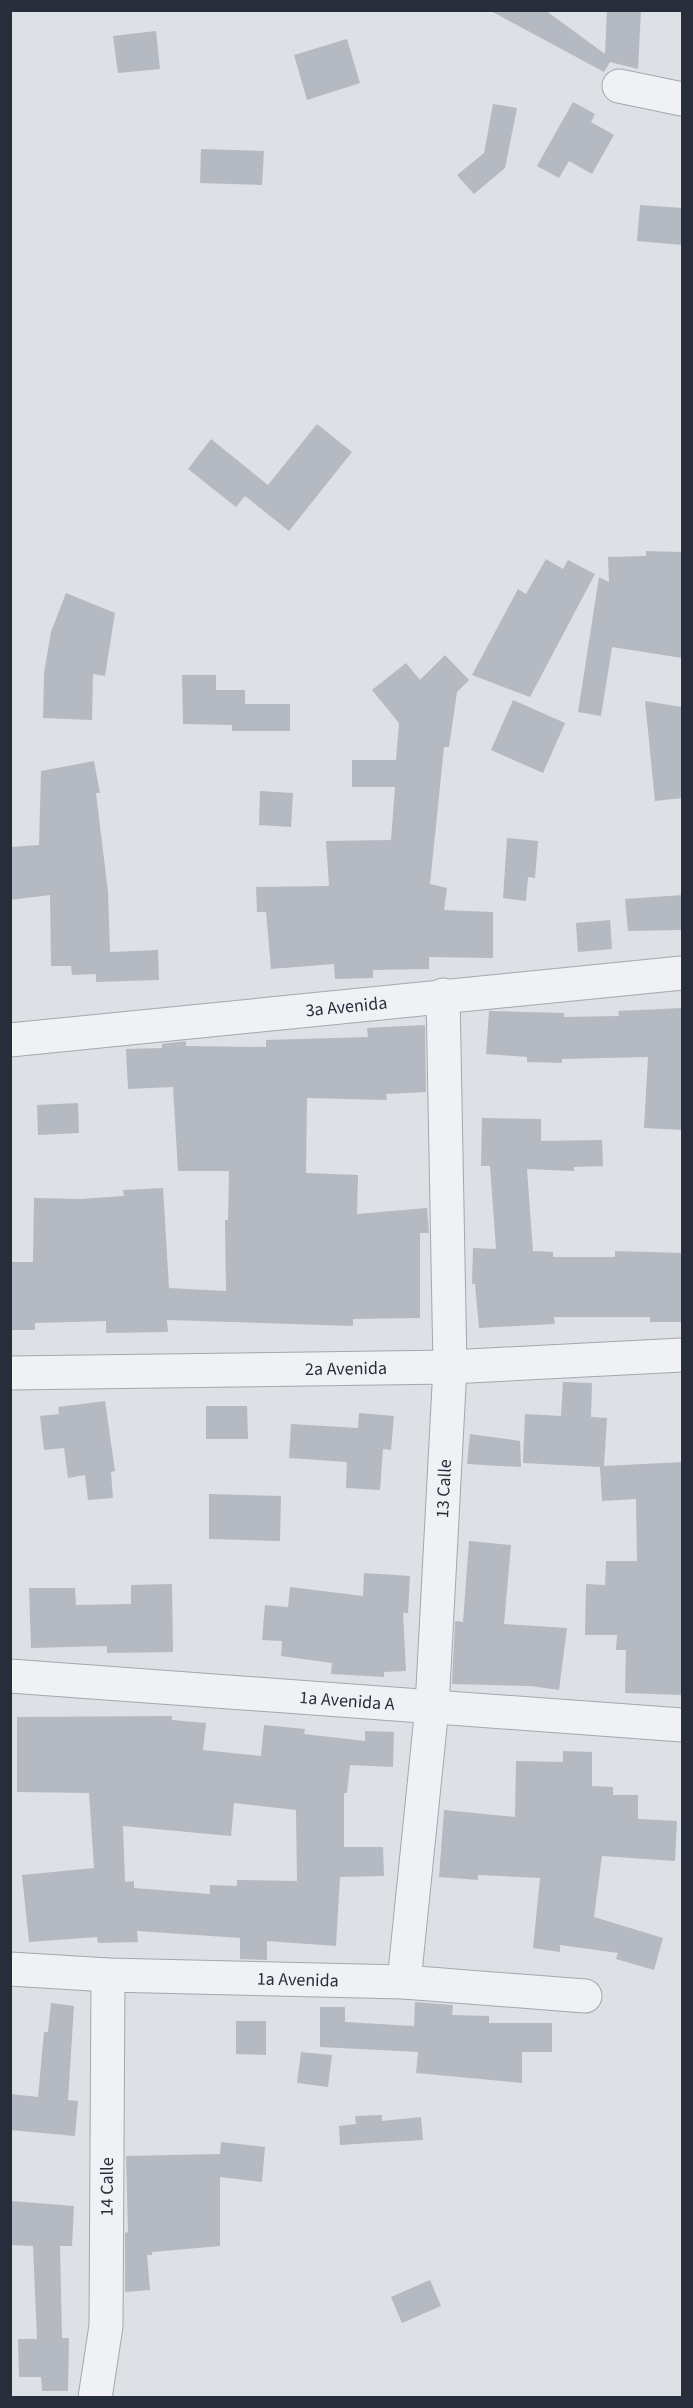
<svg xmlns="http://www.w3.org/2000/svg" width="693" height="2408" font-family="'Source Sans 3',sans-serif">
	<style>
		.building { fill: #b5b9c2; fill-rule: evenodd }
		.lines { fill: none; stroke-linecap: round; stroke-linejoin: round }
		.street-casing { stroke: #a3a7af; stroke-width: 35 }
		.street { stroke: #eff1f4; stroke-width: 33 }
		.labels { text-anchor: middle; stroke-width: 5; stroke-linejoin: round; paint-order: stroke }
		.street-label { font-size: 18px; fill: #282d3b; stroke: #eceff3 }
	</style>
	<rect width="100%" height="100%" fill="#dde0e5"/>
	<path class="building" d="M489,10H545L605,54L607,10H641L638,69L610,62L604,72Z
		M156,31L160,69L118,73L113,36Z
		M347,39L360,83L307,100L294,55Z
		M573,102L595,114L591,122L614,135L592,174L569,161L559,178L537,166Z
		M493,104L517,108L505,168L474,194L457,175L484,153Z
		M201,149L264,151L262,185L200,183Z
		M640,205L682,208V245L637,241Z
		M317,424L352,452L289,531L245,496L236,507L188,469L211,439L268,485Z
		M646,551L682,552V658L612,647L601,716L578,712L599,577L609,582L608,557L646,556Z
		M546,559L563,569L568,560L595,574L530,697L472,675L518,589L526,594Z
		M66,593L115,613L105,676L93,674L92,720L43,718L44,673L51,632Z
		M445,655L469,680L457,692L449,747H444L430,884L447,888L444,910L493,912V958L429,957V969L373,970V978L335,979L334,964L271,969L266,912H257L256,887L329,886L326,841L391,840L395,787H352V760H396L399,723L372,690L406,663L420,680Z
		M182,675H216V690H245V704H290V731H232V725L183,724Z
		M513,700L565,723L543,773L491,750Z
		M645,701L682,707V798L655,801Z
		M94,761L100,793H96L108,892L110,952L158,950L159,980L96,982V974L72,975L71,966H51L50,895L10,900V847L39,845L41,771Z
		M260,791L293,793L291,827L259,825Z
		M507,838L538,841L535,878L528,877L526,901L503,898Z
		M682,895V930L628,931L625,899Z
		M610,920L612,949L578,952L576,923Z
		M682,1008V1130L644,1128L648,1057L562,1059V1063L527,1062V1057L486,1054L489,1011L564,1013V1017L619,1016L618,1011Z
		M425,1025L426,1092L386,1094L387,1100L307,1098L306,1173L358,1175L357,1214L427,1208L429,1233H420V1318L353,1319V1326L167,1320L168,1332L106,1333V1321L35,1323V1330H10V1262H33L34,1198L80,1199L124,1196L123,1190L163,1188L169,1288L226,1291L225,1220H228L229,1171H178L173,1087L128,1089L126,1049L162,1048V1044L186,1041V1046L266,1047V1040L368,1037L367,1028Z
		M78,1103L79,1133L38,1135L37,1105Z
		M482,1118L541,1119V1141L602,1140L603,1166L574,1167V1171L527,1169L533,1251L553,1252V1257H615V1251L682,1253V1322H650V1317H554L555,1324L479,1328L475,1284H472L473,1248L496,1249L490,1166H481Z
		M563,1382L592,1383L591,1417L607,1418L604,1466L682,1462L681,1695L625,1693L626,1650H616L617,1635H585L586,1584L605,1585L606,1561H637L636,1499L602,1501L600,1467L523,1463L525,1414L561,1416Z
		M105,1401L115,1471L111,1472L113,1498L88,1500L85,1475L68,1478L64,1448L44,1450L40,1416L59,1414L58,1407Z
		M206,1406H247L248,1439H206Z
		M359,1413L394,1416L391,1450L383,1449L380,1490L346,1488L347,1462L289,1458L291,1424L358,1428Z
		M470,1434L520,1441L521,1467L467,1464Z
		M209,1494L281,1496L280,1541L209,1539Z
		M469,1541L511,1545L504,1624L567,1628L559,1690L531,1686L452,1684L455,1621L463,1622Z
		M364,1573L410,1576L408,1613H403L406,1671L384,1672V1677L331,1674L332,1663L281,1656L282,1641L262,1640L265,1605L288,1607L290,1587L363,1596Z
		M172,1584L173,1652L107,1653V1646L31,1648L29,1588H75L76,1605L131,1604V1585Z
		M172,1716V1720L206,1723L203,1750L261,1756L264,1725L305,1729L304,1734L365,1741V1731L394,1732L393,1767L350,1765L347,1793H344V1847H383L384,1876L340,1877L336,1946L267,1941V1960L240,1959V1938L137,1931L138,1942L98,1943L97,1937L29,1942L22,1875L94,1868L89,1793L17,1792V1717ZM234,1803L296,1810L297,1881L237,1880V1886L210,1885V1894L134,1888V1881L125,1882L123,1826L231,1836Z
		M563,1751L592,1752V1786L613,1787V1795H638V1819L677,1821L675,1861L602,1856L594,1917L663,1938L654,1970L616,1959L618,1953L560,1945V1952L533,1948L540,1878L478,1875V1880L439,1877L444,1810L515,1817L516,1761L563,1762Z
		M415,2002L453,2005L452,2015L489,2016V2023H552V2052H522V2083L416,2073L418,2052L320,2047V2007H345V2022L414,2026Z
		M51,2003L74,2006L68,2100L78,2101L75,2136L10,2130V2094L38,2097L44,2032H48Z
		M236,2021H266V2055L236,2054Z
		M301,2052L332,2055L328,2087L297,2083Z
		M382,2115V2121L421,2117L423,2140L340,2145L339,2126L356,2124L355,2116Z
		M221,2142L265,2147L262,2182L220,2177V2246L152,2252V2255H147L150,2290L125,2292V2233L128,2232L126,2156L220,2154Z
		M11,2201L74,2206L72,2246H60L62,2338H69L68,2391H42L41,2377H19L18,2339H37L33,2246L10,2245Z
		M430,2280L441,2306L402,2323L391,2297Z"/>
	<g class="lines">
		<defs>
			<g id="street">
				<path d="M619,86L682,99"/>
				<path id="s1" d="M10,1040L682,973"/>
				<path id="s2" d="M10,1373L450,1367L682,1355"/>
				<path id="s3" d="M10,1676L682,1725"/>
				<path id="s4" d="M10,1969L108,1975L404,1982L585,1996"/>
				<path id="s5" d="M404,1982L432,1707L450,1367L443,995"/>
				<path id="s6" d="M95,2398L106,2326L108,1975"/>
			</g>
		</defs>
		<use href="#street" class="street-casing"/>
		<use href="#street" class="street"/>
	</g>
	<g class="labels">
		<g class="street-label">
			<text dy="6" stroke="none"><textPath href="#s1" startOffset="338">3a Avenida</textPath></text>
			<text dy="6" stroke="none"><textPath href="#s2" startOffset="336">2a Avenida</textPath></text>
			<text dy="6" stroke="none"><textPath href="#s5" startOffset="495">13 Calle</textPath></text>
			<text dy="6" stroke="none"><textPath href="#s3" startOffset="338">1a Avenida A</textPath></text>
			<text dy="6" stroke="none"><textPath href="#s4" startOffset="288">1a Avenida</textPath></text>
			<text dy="6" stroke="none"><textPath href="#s6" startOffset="212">14 Calle</textPath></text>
		</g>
	</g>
	<rect width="693" height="2408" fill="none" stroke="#282d3b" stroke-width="24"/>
</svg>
